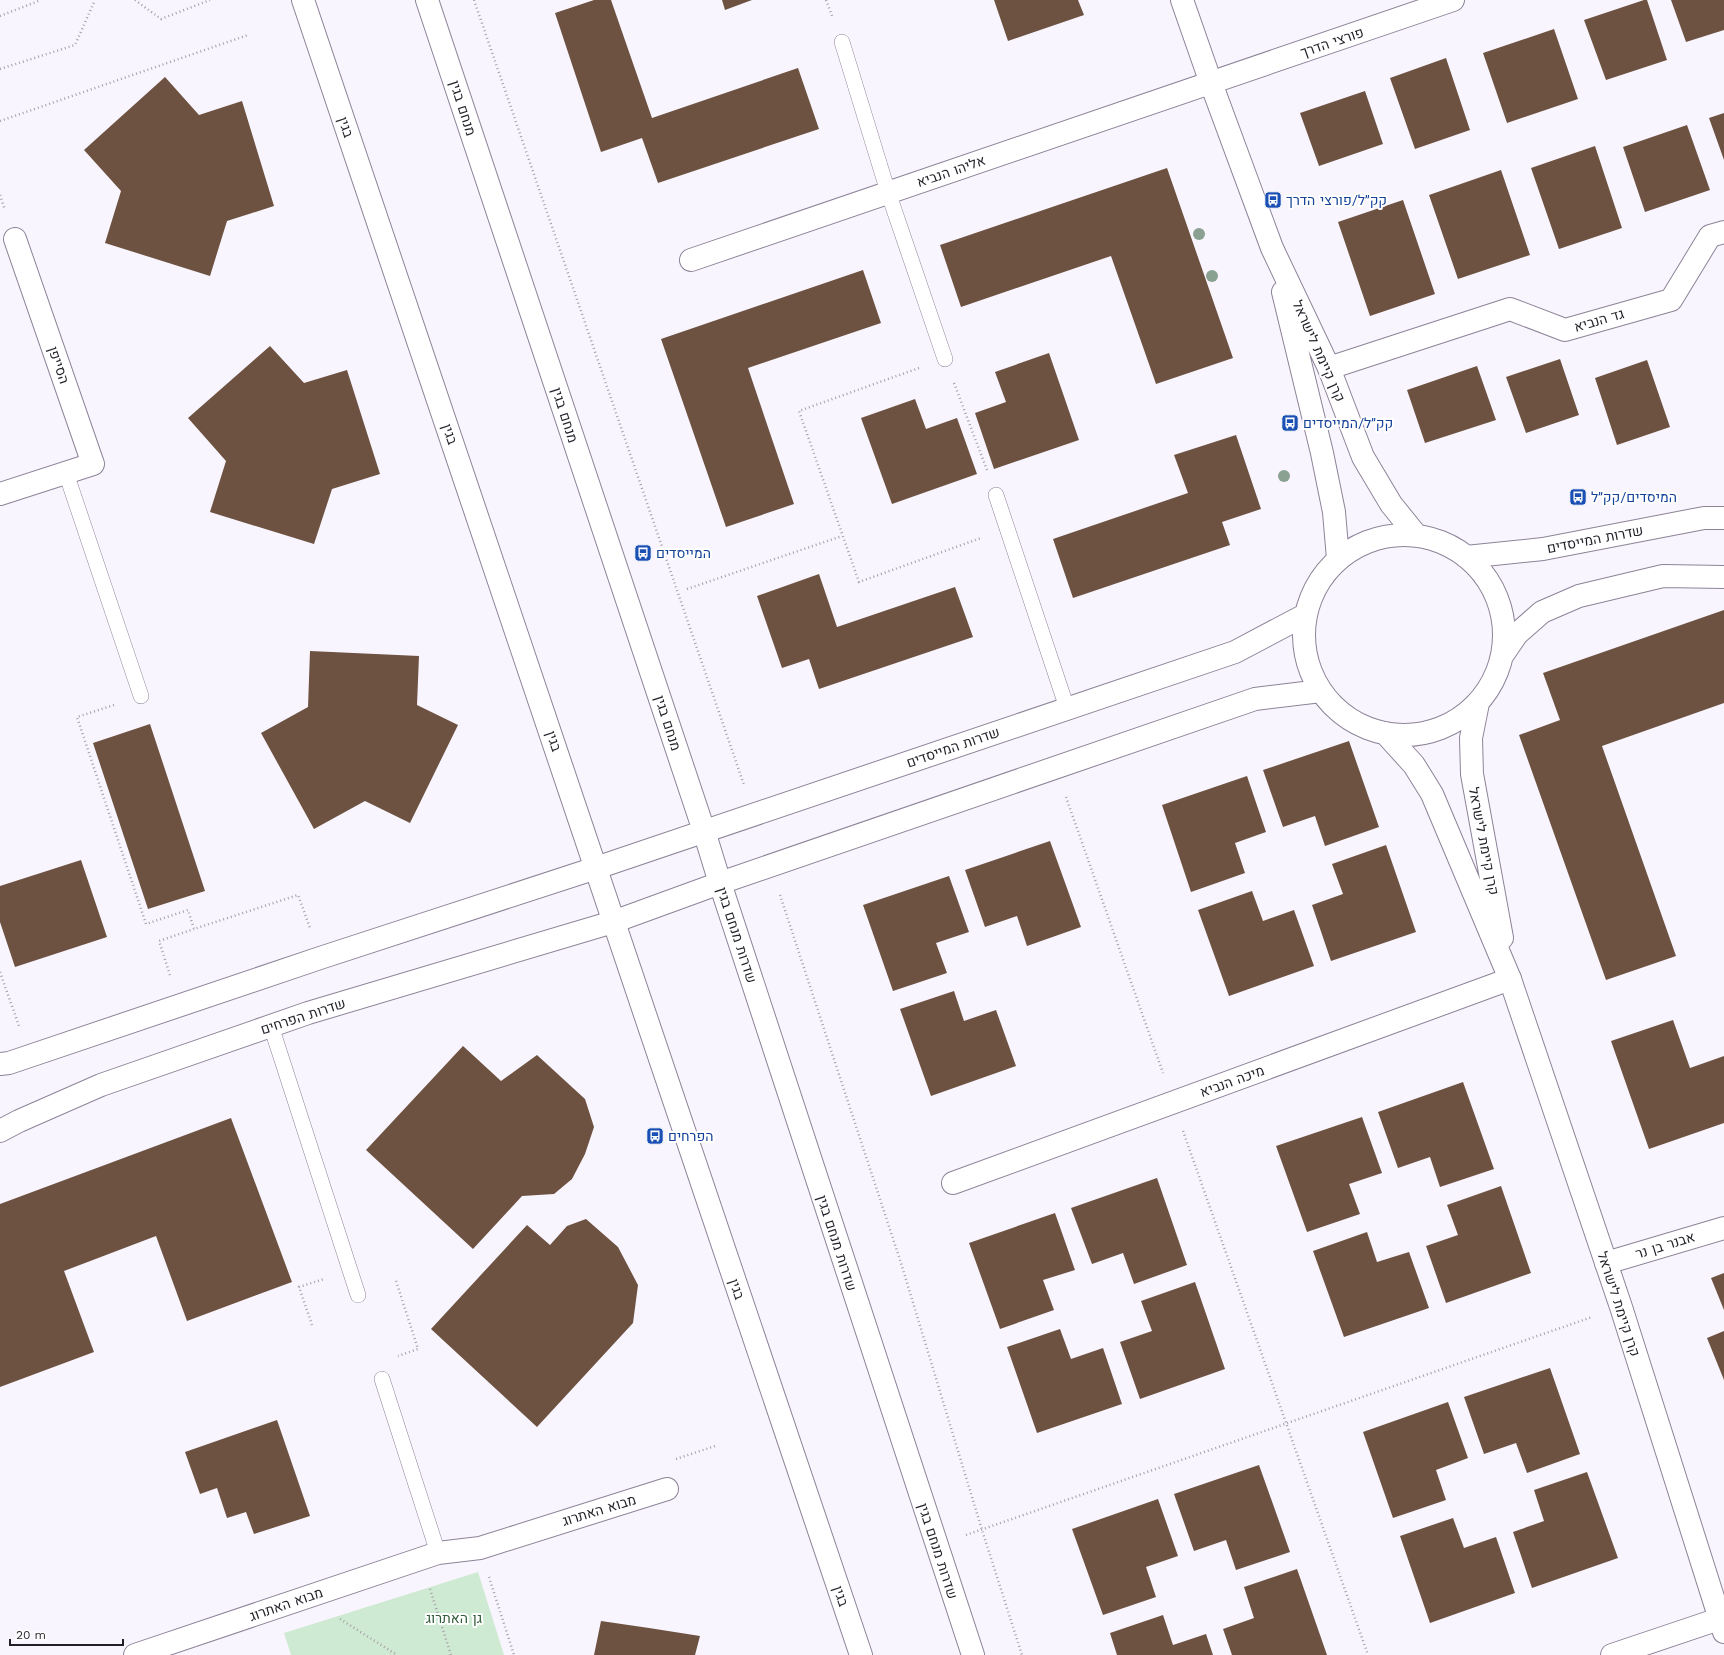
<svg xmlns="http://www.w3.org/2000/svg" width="1724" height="1655" font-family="'Work Sans',Heebo,sans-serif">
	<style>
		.green { fill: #cfead2 }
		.building { fill: #6d5241 }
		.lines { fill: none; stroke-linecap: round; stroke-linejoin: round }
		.service-casing { stroke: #8d8398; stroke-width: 16 }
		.minor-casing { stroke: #8d8398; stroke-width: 24 }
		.tertiary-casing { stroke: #8d8398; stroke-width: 24 }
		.secondary-casing { stroke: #8d8398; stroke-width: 24 }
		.path { stroke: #a4a0a9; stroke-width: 2.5; stroke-dasharray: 1 3; stroke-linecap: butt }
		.service { stroke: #fff; stroke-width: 15 }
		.minor { stroke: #fff; stroke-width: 22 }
		.tertiary { stroke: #fff; stroke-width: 22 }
		.secondary { stroke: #fff; stroke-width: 22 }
		.tree { fill: #8aa091 }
		.labels { text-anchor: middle; stroke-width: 4; stroke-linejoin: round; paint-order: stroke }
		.street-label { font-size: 14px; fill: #221f27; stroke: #fff }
		.transit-label { font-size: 14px; fill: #164399; stroke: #fff; text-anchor: start }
		.park-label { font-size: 14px; fill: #305b38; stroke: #fff }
	</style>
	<rect width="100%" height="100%" fill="#f9f5fe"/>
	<path class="green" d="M478,1572L504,1655H291L284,1633Z"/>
	<path class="building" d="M594,0H611L652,118L798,68L819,129L658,183L642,138L601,152L555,13Z
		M722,0H752L725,10Z
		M994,0H1078L1084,15L1008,41Z
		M1644,0H1647L1667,60L1606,80L1584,20Z
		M1671,0H1724V30L1686,42Z
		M1554,29L1578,99L1507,123L1483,53Z
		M1446,58L1470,130L1415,149L1390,78Z
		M165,77L199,115L242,101L274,206L227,221L210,276L105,243L121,191L84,150Z
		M1365,91L1383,144L1319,166L1300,113Z
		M1724,113V160L1709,118Z
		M1687,125L1710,190L1645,212L1623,147Z
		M1595,146L1622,228L1559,249L1531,168Z
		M1167,168L1233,358L1156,384L1111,256L961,307L940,245Z
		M1501,170L1530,255L1458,279L1429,195Z
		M1403,200L1435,294L1370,316L1338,222Z
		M863,270L881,323L748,368L794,504L726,527L661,339Z
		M270,346L304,383L347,370L380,474L332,489L314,544L210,512L226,461L188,418Z
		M1049,353L1079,440L994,469L975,413L1006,402L995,372Z
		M1560,359L1579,415L1526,433L1506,377Z
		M1647,360L1670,427L1617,445L1595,378Z
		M1477,366L1496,420L1425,443L1407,390Z
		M915,399L926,429L957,418L977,474L892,504L861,418Z
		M1236,435L1261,509L1222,522L1230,545L1073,598L1053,539L1188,493L1174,455Z
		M819,574L837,627L955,587L973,637L819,689L809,659L782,668L757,596Z
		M1724,610V703L1602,746L1676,956L1606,980L1519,735L1560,720L1543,673Z
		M310,651L419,656L417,705L458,725L410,823L365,801L314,829L261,733L308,707Z
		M150,724L205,891L148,909L93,743Z
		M1349,741L1379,827L1325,846L1315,816L1283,827L1263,770Z
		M1247,776L1266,832L1235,843L1245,873L1191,892L1162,805Z
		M1050,841L1081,927L1027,946L1017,916L985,927L965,870Z
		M1386,845L1416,932L1331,961L1312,905L1343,894L1332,864Z
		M81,860L107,937L15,967L0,922V886Z
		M949,876L969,932L936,943L947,973L893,991L863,905Z
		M1252,891L1263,921L1294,910L1314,966L1229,996L1198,910Z
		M954,991L964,1021L996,1010L1016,1066L931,1096L900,1009Z
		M1673,1020L1690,1068L1724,1056V1123L1649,1149L1611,1041Z
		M463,1046L501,1081L537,1055L585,1099L594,1127L585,1154L572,1179L554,1194L522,1196L473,1249L366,1150Z
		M1463,1082L1494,1169L1440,1187L1430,1157L1398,1168L1378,1112Z
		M1362,1117L1382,1173L1349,1184L1360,1214L1307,1232L1276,1146Z
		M231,1118L292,1282L187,1321L156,1236L64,1271L94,1352L0,1387V1204Z
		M1157,1178L1187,1265L1134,1284L1123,1253L1092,1264L1071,1208Z
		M1501,1186L1531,1273L1446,1303L1426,1246L1458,1235L1447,1205Z
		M1055,1213L1075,1270L1043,1280L1054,1310L1000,1329L969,1243Z
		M586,1219L618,1247L638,1285L633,1323L537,1427L431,1329L527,1225L550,1245L567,1226Z
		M1367,1232L1377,1262L1409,1252L1429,1308L1344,1337L1313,1251Z
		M1724,1273V1310L1711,1278Z
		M1195,1282L1225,1369L1140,1399L1120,1342L1152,1331L1141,1301Z
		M1060,1329L1071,1359L1103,1348L1122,1404L1037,1433L1007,1347Z
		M1724,1331V1380L1707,1338Z
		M1550,1368L1580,1454L1527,1473L1516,1443L1484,1454L1464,1397Z
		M1448,1402L1468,1458L1436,1470L1446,1500L1393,1518L1363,1432Z
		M277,1420L310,1516L254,1534L246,1512L227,1518L217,1488L200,1494L185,1452Z
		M1259,1465L1290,1552L1236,1570L1226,1540L1194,1551L1174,1494Z
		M1587,1472L1618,1558L1532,1588L1513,1532L1544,1521L1534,1490Z
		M1158,1499L1178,1556L1146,1567L1156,1597L1103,1615L1072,1529Z
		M1453,1518L1464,1548L1496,1537L1515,1593L1430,1623L1400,1536Z
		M1297,1569L1327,1655H1232L1223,1629L1254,1618L1244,1587Z
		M1163,1615L1173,1645L1206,1634L1213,1655H1117L1110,1633Z
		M601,1621L649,1628L700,1636L695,1655H594Z"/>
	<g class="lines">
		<defs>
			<path id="service" d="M842,42L888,192L945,359
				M66,473L141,696
				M996,495L1067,708
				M271,1026L358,1295
				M382,1379L438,1553"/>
			<path id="minor" d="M691,260L1453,0
				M1329,368L1510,309L1565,330L1671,300L1710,236L1724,232
				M0,494L93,464L15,239
				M953,1183L1510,979
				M1606,1263L1724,1228
				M135,1655L438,1553L480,1548L667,1489
				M1612,1655L1719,1619"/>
			<path id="tertiary" d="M1182,0L1211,83L1272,248L1329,368L1363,457L1391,504L1416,535
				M1283,292L1322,453L1334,512L1338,559
				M1304 635a100 100 0 1 1 200 0a100 100 0 1 1-200 0Z
				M1466,557L1543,549L1704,518H1724
				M1502,656L1517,634L1542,612L1579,596L1663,576L1724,577
				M1478,703L1471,738L1472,774L1502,938
				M1385,733L1414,765L1432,794L1510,979L1621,1307L1724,1632
				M0,1064L9,1063L320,958L596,868L1235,652L1305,615
				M0,1131L19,1121L101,1085L308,1013L613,922L720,883L1255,699L1321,691"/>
			<path id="secondary" d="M303,0L861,1655
				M427,0L704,831L720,883L973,1655"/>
		</defs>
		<use href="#service" class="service-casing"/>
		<use href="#minor" class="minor-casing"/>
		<use href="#tertiary" class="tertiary-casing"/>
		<use href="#secondary" class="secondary-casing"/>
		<path class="path" d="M135,0L161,19L210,0
			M474,0L744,785
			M826,0L832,16
			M0,16L41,0
			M0,69L75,45L95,0
			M0,121L248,35
			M0,195L5,210
			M919,368L799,411L859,582L981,538
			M954,383L987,470
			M687,589L842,536
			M114,705L77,717L146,924L188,910L194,929L298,895L310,928
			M1066,797L1163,1073
			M780,895L901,1263L982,1530L1022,1655
			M0,972L19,1026
			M170,975L159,941L194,929
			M1183,1131L1368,1655
			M396,1281L418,1349L398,1356
			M312,1325L299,1287L324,1279
			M676,1459L715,1446
			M966,1535L1592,1317
			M489,1577L514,1655
			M430,1589L451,1655
			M340,1619L397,1655"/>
		<use href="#service" class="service"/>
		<use href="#minor" class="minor"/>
		<use href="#tertiary" class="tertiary"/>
		<use href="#secondary" class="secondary"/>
	</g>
	<g class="tree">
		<circle cx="1199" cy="234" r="6"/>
		<circle cx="1212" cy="276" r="6"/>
		<circle cx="1284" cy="476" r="6"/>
	</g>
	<defs>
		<symbol id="bus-square" viewBox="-11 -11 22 22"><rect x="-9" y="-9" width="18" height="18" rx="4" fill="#1a4fb4" stroke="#fff"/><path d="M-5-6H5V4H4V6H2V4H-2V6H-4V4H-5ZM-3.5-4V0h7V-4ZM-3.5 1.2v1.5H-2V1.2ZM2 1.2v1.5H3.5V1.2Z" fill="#fff"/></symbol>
	</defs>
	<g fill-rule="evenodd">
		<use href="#bus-square" x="1263" y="190" width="20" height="20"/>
		<use href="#bus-square" x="1280" y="413" width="20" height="20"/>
		<use href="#bus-square" x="1568" y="487" width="20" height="20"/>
		<use href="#bus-square" x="633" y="543" width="20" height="20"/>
		<use href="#bus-square" x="645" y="1126" width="20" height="20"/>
	</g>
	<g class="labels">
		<g class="street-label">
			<text transform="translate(1332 42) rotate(-19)" y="5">פורצי הדרך</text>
			<text transform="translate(463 108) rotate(72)" y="5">מנחם בגין</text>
			<text transform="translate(346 127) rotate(71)" y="5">בגין</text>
			<text transform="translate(951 171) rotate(-19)" y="5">אליהו הנביא</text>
			<text transform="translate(1599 320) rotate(-16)" y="5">גד הנביא</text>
			<text transform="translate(1319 351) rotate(66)" y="5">קרן קיימת לישראל</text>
			<text transform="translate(59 365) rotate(71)" y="5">הסייפן</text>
			<text transform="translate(565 415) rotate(72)" y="5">מנחם בגין</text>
			<text transform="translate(450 434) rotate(71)" y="5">בגין</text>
			<text transform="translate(1595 539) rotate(-11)" y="5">שדרות המייסדים</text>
			<text transform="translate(668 723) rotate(72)" y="5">מנחם בגין</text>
			<text transform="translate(554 741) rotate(71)" y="5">בגין</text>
			<text transform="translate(953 747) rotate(-19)" y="5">שדרות המייסדים</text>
			<text transform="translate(1484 841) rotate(79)" y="5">קרן קיימת לישראל</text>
			<text transform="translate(737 935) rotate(72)" y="5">שדרות מנחם בגין</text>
			<text transform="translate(303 1016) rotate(-18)" y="5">שדרות הפרחים</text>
			<text transform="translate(1232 1081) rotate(-20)" y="5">מיכה הנביא</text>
			<text transform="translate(837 1243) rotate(72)" y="5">שדרות מנחם בגין</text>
			<text transform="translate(1665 1245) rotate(-17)" y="5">אבנר בן נר</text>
			<text transform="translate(737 1289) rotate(71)" y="5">בגין</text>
			<text transform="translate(1619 1304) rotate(72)" y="5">קרן קיימת לישראל</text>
			<text transform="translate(599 1510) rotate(-17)" y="5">מבוא האתרוג</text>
			<text transform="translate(938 1551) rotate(72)" y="5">שדרות מנחם בגין</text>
			<text transform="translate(841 1596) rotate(71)" y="5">בגין</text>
			<text transform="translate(286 1604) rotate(-19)" y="5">מבוא האתרוג</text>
		</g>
		<g class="transit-label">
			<text x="1286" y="205">קק״ל/פורצי הדרך</text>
			<text x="1303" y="428">קק״ל/המייסדים</text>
			<text x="1591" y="502">המיסדים/קק״ל</text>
			<text x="656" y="558">המייסדים</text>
			<text x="668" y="1141">הפרחים</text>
		</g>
		<g class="park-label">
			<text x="454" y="1623">גן האתרוג</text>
		</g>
	</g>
	<path d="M10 1639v6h113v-6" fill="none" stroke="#221f27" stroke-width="2"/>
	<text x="16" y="1639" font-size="12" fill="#221f27" stroke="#ffffff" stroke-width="3" paint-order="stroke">20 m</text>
</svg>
